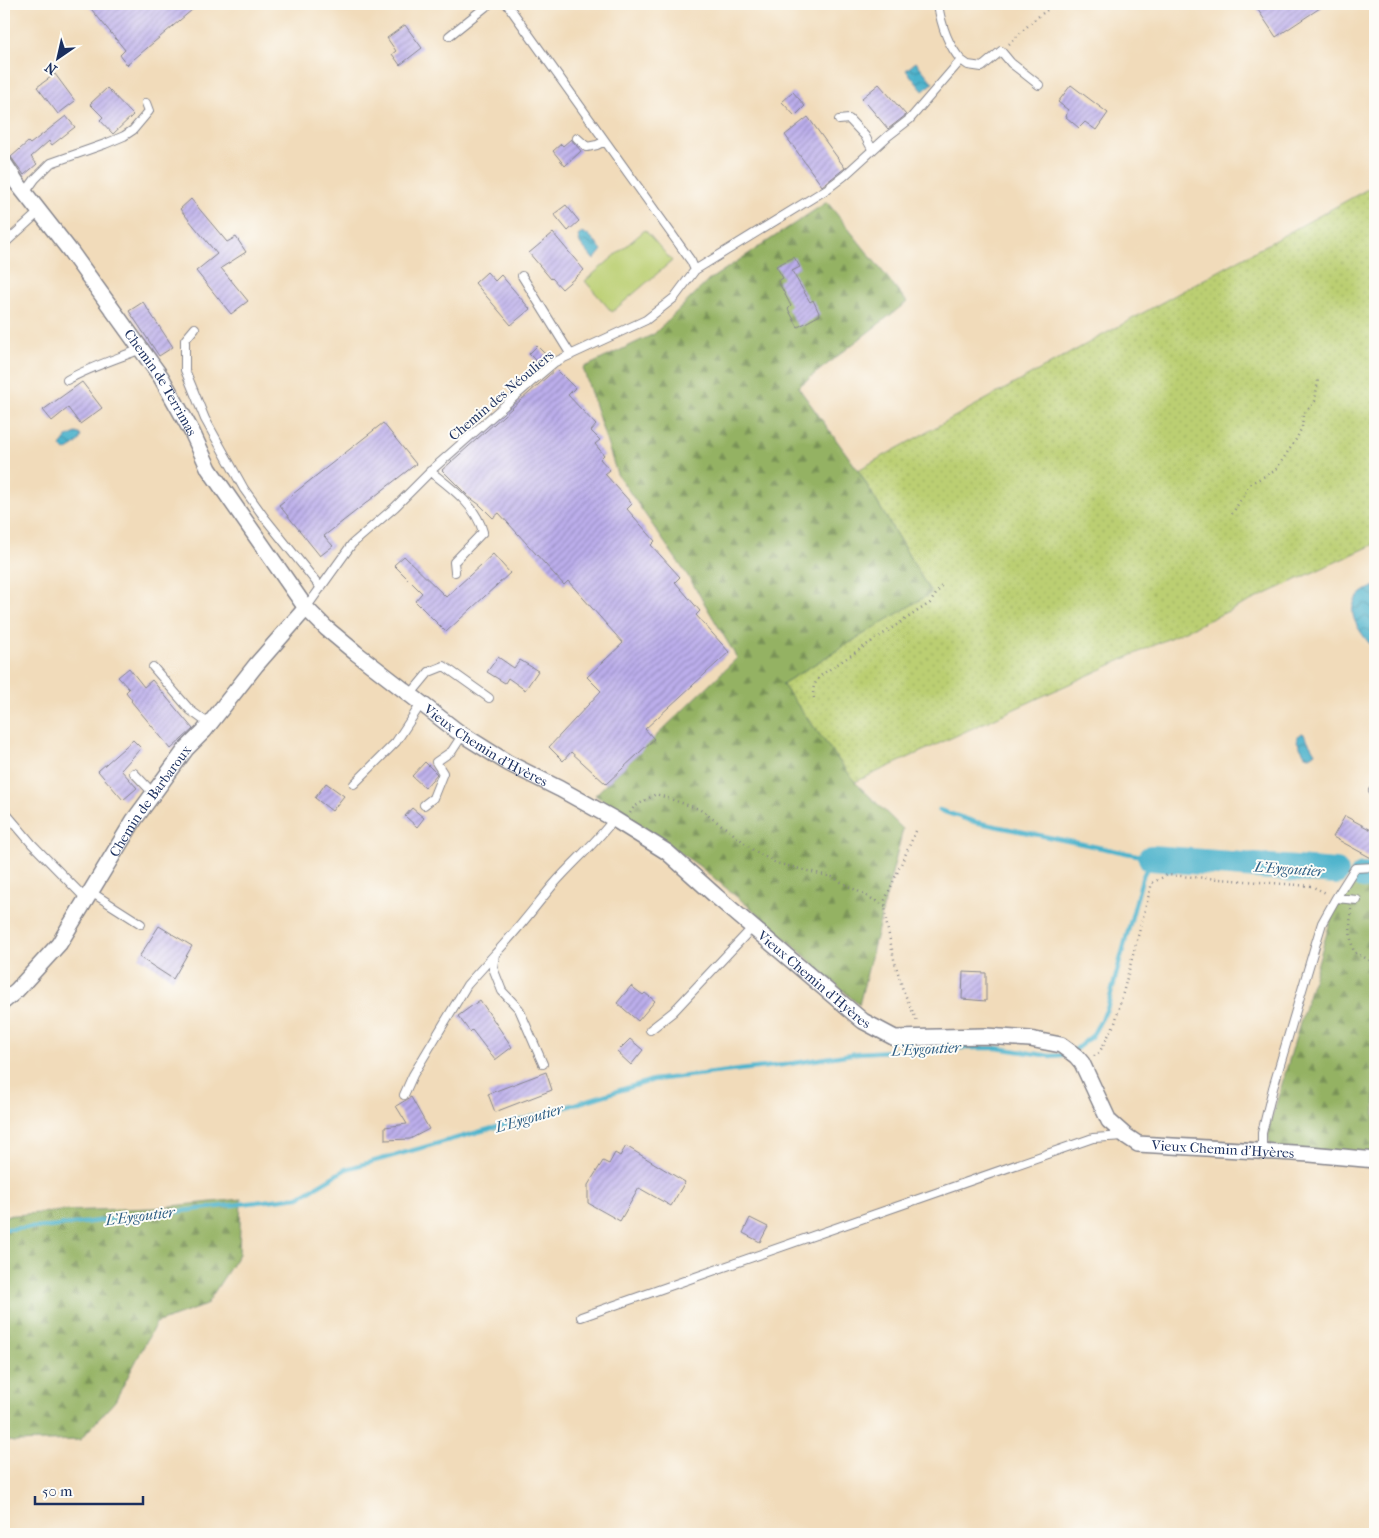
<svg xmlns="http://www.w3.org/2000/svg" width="1379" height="1538" font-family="'IM FELL French Canon',serif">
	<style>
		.grass { fill: url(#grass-dots); stroke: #6b7f68 }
		.forest { fill: url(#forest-firs); stroke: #587061 }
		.pitch { fill: #bbcf72; stroke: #6b7f68 }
		.water { fill: url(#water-waves); stroke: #347195 }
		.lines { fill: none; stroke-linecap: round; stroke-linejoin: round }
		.stream { stroke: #4db3cc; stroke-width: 4.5 }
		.river { stroke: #4db3cc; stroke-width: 26 }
		.building { fill: url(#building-hatch) }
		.service-casing { stroke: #86858c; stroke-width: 10 }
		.minor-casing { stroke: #86858c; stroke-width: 18 }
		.path { stroke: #86858c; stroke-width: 2.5; stroke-dasharray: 1 4; stroke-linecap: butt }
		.service { stroke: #fff; stroke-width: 8 }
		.minor { stroke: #fff; stroke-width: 15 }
		.labels { text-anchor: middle; stroke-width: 4; stroke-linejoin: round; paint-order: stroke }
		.street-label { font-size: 14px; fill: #1b2f5e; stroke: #fdfcf7 }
		.water-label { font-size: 15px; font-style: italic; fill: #2c5d84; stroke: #fdfcf7 }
	</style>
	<defs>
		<pattern id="grass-dots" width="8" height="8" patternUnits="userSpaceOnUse" patternTransform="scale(1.25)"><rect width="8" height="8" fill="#bbcf72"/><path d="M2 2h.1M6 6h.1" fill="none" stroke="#a0b265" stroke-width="1.8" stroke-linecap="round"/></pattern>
		<pattern id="forest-firs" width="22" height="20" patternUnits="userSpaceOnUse" patternTransform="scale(1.25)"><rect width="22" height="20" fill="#94b264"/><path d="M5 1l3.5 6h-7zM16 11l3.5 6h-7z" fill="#789156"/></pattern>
		<pattern id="water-waves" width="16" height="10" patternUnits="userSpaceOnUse" patternTransform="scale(1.25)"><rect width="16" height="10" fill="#4db3cc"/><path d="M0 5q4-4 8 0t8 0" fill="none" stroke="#3f92a9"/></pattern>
		<pattern id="building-hatch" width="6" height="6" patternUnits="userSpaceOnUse" patternTransform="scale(1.25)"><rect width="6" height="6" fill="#bcaeeb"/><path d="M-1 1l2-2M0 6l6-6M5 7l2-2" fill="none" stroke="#988ec2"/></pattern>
	</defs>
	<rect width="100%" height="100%" fill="#fdfcf7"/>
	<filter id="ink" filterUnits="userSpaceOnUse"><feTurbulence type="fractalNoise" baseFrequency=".02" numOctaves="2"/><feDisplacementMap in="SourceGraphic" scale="10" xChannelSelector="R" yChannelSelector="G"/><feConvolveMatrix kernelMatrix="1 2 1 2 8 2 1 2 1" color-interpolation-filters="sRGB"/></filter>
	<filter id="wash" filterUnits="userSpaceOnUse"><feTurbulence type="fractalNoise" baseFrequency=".0096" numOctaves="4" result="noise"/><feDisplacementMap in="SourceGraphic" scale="20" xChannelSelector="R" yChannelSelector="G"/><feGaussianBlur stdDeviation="1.12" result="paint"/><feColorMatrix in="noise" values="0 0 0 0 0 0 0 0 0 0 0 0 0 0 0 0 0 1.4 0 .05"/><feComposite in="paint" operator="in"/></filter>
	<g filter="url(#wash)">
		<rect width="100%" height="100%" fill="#f1dbba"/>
		<path class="grass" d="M1375,185V544L855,782L782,684L931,593L858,470Z"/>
		<path class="forest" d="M827,202L907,302L798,387L858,470L931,593L782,684L855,782L903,829L859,1005L764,919L698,865L595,795L737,658L690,579L617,474L583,368L654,334L709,280Z
			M1355,880L1375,882V1154L1280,1148L1270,1144L1268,1131L1334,909Z
			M241,1199L239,1254L206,1305L156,1323L115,1401L80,1440L14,1442L4,1440V1216L62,1211L153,1208Z"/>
		<path class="pitch" d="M645,230L672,261L612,312L585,281Z"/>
		<path class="water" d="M916,62L933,83L923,91L906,70Z
			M582,233L586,235L588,234L602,250L594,260L579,242L580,240L578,236Z
			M76,433L81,435C80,444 72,447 65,451L60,446L67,437Z
			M1375,586V650C1356,628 1336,602 1375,586Z
			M1302,733L1304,734L1315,753L1310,756L1305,755L1297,741V736Z"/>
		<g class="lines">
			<path class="stream" d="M939,810L975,822L1151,858L1142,879L1107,1009L1092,1036L1076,1049
				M4,1229L49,1227L299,1197L346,1169L550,1112L653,1080L783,1065L858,1053L939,1048H997L1050,1056L1063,1055"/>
			<path class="river" d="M1151,858L1336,872
				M1363,876L1375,877"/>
		</g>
		<g id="blocks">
			<path class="building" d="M87,4H199L127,65L120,55L125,50Z
				M1254,4H1326L1276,37Z
				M405,25L422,48L400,65L392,54L396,51L387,38Z
				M55,74L75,101L58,114L37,87Z
				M879,84L906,115L888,129L862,98Z
				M1071,85L1108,113L1096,130L1085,122L1079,128L1066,117L1068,110L1058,102Z
				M107,88L133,115L113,134L100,120L103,117L90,104Z
				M793,92L805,106L795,116L782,102Z
				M66,116L75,127L52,145L49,141L31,157L37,164L24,175L11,157L28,142L30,144Z
				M808,117L845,168L822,186L785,135Z
				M571,139L581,151L565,166L553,151L561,144L563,146Z
				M191,199L227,242L236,237L246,252L221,268L248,301L231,314L196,271L217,254L180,209Z
				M566,205L579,221L568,231L554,214Z
				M553,233L584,270L562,289L552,278L551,279L529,253Z
				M794,257L800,267L792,271L810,302L813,300L820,315L798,327L788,309L791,306L778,281L783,278L776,266Z
				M487,272L495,281L501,275L530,309L511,325L475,283Z
				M143,302L173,347L159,356L129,311Z
				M537,346L547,356L539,364L529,354Z
				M556,369L575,388L568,395L596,425L591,431L600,440L595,444L604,455L600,459L610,470L605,474L632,504L627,509L655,541L651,545L680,577L675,582L700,611L696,615L729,652L645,729L654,739L606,784L571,752L563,761L549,747L601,691L587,677L623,643L568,581L564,585L499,513L493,518L480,505L469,497L442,470Z
				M82,382L102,408L80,424L68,408L52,421L43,410Z
				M383,423L416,464L324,536L333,546L320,556L279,505Z
				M493,554L510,573L446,632L415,601L422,593L394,565L404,556L446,597Z
				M498,657L514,668L520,660L538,671L525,690L508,678L505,683L487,672Z
				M129,668L144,687L152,680L193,729L171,749L131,701L132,700L126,692L129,689L118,677Z
				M133,740L141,748L121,770L137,788L123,800L98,771Z
				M425,762L437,774L425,788L412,776Z
				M326,783L344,796L332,811L315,798Z
				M412,808L424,818L417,827L405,816Z
				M1345,816L1375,832V860L1333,837Z
				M159,926L192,946L173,979L139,957Z
				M963,972L986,973V1001L962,999Z
				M631,986L643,995L645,993L655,1001L638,1021L617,1003Z
				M480,1000L512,1047L495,1060L472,1030L470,1032L458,1016Z
				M630,1039L643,1050L631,1065L617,1052Z
				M546,1072L552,1090L495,1112L488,1094Z
				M411,1097L429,1129L410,1139L385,1140V1127L407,1124L396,1106Z
				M626,1146L685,1182L671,1206L639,1188L620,1221L588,1203V1185L603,1161L609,1164L615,1153L620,1156Z
				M750,1218L768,1227L760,1242L743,1233Z"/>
		</g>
	</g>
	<g filter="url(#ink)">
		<use href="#blocks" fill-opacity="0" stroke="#86858c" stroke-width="1"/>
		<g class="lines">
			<defs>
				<path id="service" d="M449,36L489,4
					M961,60L968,65L982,67L1001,51L1011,63L1039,85
					M839,120L849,119L865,136L872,149
					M577,138L587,147L597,145L605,141
					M25,193L35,179L51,163L105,144L124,136L133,130L149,111L146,103
					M4,244L39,212
					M695,270L827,189L844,176L888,136L910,119L961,60C947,44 941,24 938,4
					M522,276L571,355
					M195,328L185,340V370L205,419L244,489L264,517L321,588
					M67,380C90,367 116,359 141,349
					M430,471C451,488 476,505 483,532L454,562L455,572
					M306,608L352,544L395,507L435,467L530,383L555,362L646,320L674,298L695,270L691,261L507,4
					M153,667L190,710L209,724
					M410,695L429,672L444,666L489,698
					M134,773L153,793
					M354,784L396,742L421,704
					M1373,791L1375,793
					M424,805L433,798L443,773L436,762L452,751L463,734
					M4,811L32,844L86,899
					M91,892L141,924
					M1336,898L1355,868L1375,867
					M650,1030L673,1012L753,927
					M543,1064L519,1009L502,991L493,968L495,954C516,932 534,908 553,885C573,862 595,844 614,819
					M404,1095L413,1075L467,985L495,954
					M1262,1151V1133L1273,1088L1315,946L1322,923L1336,898L1357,900
					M581,1317L1093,1138L1124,1136"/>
				<g id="minor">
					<path id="s1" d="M4,163L17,183L71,252L161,377L192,432L209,469L306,608L326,628L356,653L457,731L508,763L560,789L614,819L667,852L717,897L863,1021L895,1038L985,1036L1030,1039L1061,1045L1076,1056L1082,1063L1109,1121L1126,1136L1138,1144L1310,1154L1375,1160"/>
					<path id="s2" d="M4,1001L17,990L59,944L134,820L186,749L204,731L256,665L306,608"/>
				</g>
			</defs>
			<use href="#service" class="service-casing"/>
			<use href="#minor" class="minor-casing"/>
			<path class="path" d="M1009,44L1035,19L1055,4
				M1232,514L1251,483L1275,471L1297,438L1302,427L1303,415L1315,401L1318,379
				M814,698C811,687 816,680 824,673L930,603L942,585
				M630,813L634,807L656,794L699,809L730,831L753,850L776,863L832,877L885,906
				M916,831L885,900L886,921L894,959L903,990L918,1024
				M1351,909C1350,924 1349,938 1354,952L1375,963
				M1094,1056L1099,1053L1115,1023L1152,883L1167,875L1311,886L1328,894"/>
			<use href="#service" class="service"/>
			<use href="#minor" class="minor"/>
		</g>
	</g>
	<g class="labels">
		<g class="street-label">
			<text dy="5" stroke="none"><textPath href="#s1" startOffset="270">Chemin de Terrimas</textPath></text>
			<text transform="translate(501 395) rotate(-40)" y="5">Chemin des Néouliers</text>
			<text dy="5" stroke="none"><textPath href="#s1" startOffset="766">Vieux Chemin d'Hyères</textPath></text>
			<text dy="5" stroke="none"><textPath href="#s2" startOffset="249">Chemin de Barbaroux</textPath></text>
			<text dy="5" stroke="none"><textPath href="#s1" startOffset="1171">Vieux Chemin d'Hyères</textPath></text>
			<text dy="5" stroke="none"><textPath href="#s1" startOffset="1652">Vieux Chemin d'Hyères</textPath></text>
		</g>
		<g class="water-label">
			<text transform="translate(1289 869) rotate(4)" y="5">L'Eygoutier</text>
			<text transform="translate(926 1049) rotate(-3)" y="5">L'Eygoutier</text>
			<text transform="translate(529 1118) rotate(-16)" y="5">L'Eygoutier</text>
			<text transform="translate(140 1216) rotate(-7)" y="5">L'Eygoutier</text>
		</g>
	</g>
	<rect width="1379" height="1538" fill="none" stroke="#fdfcf7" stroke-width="20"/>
	<g transform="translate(58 58) rotate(214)" stroke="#fdfcf7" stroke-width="4" paint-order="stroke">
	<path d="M0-4L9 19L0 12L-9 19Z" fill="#1b2f5e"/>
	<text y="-8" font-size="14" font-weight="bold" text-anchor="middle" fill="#1b2f5e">N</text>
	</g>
	<path d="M35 1496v8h108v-8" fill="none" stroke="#1b2f5e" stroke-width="2.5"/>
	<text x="42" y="1496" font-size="15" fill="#1b2f5e" stroke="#fdfcf7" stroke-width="4" paint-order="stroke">50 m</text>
</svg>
